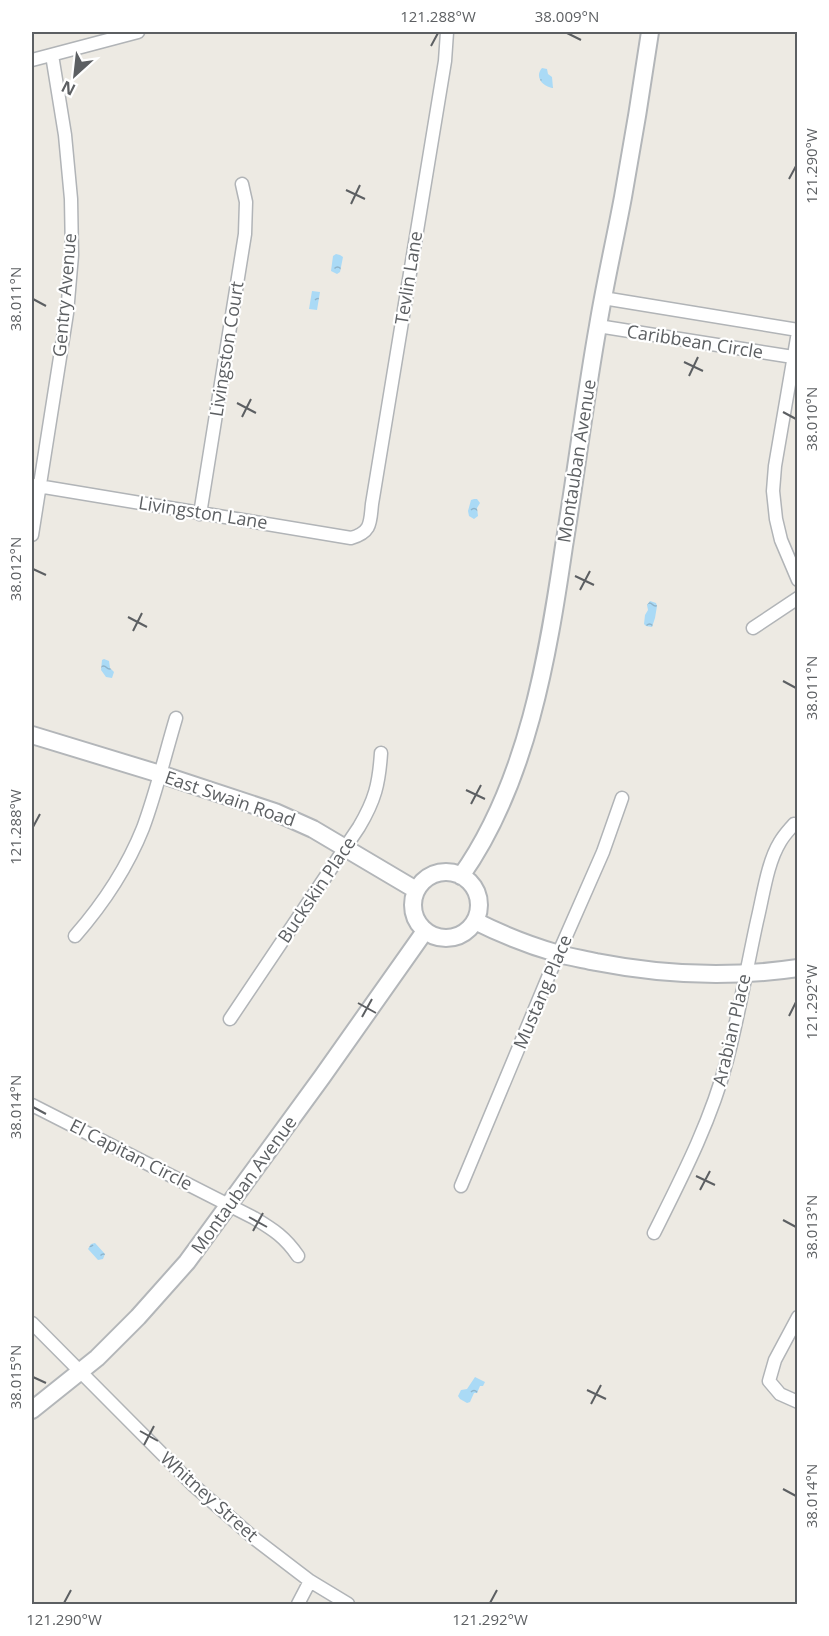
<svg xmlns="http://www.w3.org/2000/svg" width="829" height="1636" font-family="'Open Sans',sans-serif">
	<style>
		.water { fill: url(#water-ripples) }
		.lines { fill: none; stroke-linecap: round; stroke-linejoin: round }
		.street-casing { stroke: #b1b4b7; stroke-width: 15 }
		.secondary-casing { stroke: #b3b6b9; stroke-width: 20 }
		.street { stroke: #fff; stroke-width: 12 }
		.secondary { stroke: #fff; stroke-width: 16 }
		.ticks { fill: none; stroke: #5c5f62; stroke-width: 2 }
		.labels { text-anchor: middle; stroke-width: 4.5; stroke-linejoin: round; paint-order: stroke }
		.street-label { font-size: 18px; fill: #5c5f62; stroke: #fff }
		.neatline { fill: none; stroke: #5c5f62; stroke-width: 2 }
		.ticks-label { font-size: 15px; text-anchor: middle; fill: #5c5f62 }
	</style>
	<defs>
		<pattern id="water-ripples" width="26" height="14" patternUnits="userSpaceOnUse" patternTransform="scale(1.5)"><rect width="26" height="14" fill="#aadaf6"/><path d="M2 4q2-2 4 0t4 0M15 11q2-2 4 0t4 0" fill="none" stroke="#8eb4cb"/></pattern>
	</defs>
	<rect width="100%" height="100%" fill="#edeae3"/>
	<path class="water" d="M542,68L547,69L548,74L552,77L553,88C543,87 534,77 542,68Z
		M336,254L340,255L343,257L340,272L337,274L331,271L333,256Z
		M312,291L320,292L317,310L309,309Z
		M474,499H477L480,503L477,508L478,516L474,519L469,516L468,511L471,500Z
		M650,601L656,603L657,606L655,618L652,627L646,626L644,624L645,615L648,610L647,605Z
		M104,659L109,661L110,668L114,672L112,678L106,677L101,670L102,660Z
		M95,1243L105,1254L103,1259L98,1260L88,1249L91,1244Z
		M475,1377L485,1382L483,1386H480L477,1393H474L470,1402L467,1403L460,1399L458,1396L461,1390L467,1389Z"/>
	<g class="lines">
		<defs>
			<path id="street" d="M32,60L138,32
				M603,298L798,330
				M598,326L793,357
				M798,332L775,466L773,491L776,519L781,540L798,580
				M32,485L351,538C372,532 370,522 372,504L445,61L447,32
				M200,514L245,234L246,202L242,184
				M32,535L67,313L72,255L71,199L65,135L52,55
				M753,628L798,598
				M75,936C103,904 127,868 143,828C156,793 165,755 176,718
				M230,1019L359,827C375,800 379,784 381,753
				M32,1105L254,1218C274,1230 285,1237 298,1256
				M461,1186L549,975L603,852L622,798
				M654,1233C682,1177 711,1121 727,1060C739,1014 747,967 757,921C763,897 767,863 780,842C784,835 789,830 794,824
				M798,1317L775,1360L769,1381L780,1394L798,1402
				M32,1323L193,1485L255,1539L310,1581L348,1604
				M298,1604L310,1581"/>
			<path id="secondary" d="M32,735L160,774L275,812L313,829L416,890
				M413 905a33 33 0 1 1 66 0a33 33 0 1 1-66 0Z
				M461,876C527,783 548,656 564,546C576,473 585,399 598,326C605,283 615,240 623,197C633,142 642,87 650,32
				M475,921C501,934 528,945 556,953C569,957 583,959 596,962C662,975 731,978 798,968
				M32,1410L97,1358L138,1317L187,1262L322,1077L425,931"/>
		</defs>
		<use href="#street" class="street-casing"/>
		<use href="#secondary" class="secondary-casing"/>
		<use href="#street" class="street"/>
		<use href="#secondary" class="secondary"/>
	</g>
	<path class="ticks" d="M567,33L581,40M431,46L438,33M789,179L796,166M346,190L365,199M351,204L360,185M33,299L46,306M684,362L703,371M689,376L698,357M237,403L256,413M783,412L796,419M242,417L251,399M33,569L46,575M575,576L594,585M580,590L590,571M128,617L147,627M133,631L142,613M783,681L796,688M466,790L485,799M471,804L481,785M33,827L40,814M358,1003L376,1013M789,1016L796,1002M362,1017L372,999M33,1107L46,1114M696,1176L715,1185M700,1190L710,1171M249,1217L267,1227M783,1220L796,1227M253,1231L263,1213M33,1377L46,1383M587,1390L606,1399M591,1404L601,1385M140,1431L158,1441M144,1445L154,1426M783,1489L796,1496M64,1603L71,1590M490,1603L497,1590"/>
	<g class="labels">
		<g class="street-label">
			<text transform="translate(409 278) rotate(-81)" y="6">Tevlin Lane</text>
			<text transform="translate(65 295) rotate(-85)" y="6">Gentry Avenue</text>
			<text transform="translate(695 342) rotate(9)" y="6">Caribbean Circle</text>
			<text transform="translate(227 349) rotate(-81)" y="6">Livingston Court</text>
			<text transform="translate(577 461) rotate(-81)" y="6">Montauban Avenue</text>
			<text transform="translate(203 513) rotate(9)" y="6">Livingston Lane</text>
			<text transform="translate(230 799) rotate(19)" y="6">East Swain Road</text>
			<text transform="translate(317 890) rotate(-56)" y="6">Buckskin Place</text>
			<text transform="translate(543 992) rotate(-67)" y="6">Mustang Place</text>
			<text transform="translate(732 1030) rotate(-77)" y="6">Arabian Place</text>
			<text transform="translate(131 1155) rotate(27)" y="6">El Capitan Circle</text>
			<text transform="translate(244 1185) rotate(-54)" y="6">Montauban Avenue</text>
			<text transform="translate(209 1497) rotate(42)" y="6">Whitney Street</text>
		</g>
	</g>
	<rect width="829" height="1636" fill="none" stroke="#ffffff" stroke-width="66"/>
	<g transform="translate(75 75) rotate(207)" stroke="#ffffff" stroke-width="4.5" paint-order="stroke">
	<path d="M0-4.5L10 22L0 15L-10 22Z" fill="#5c5f62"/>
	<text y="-9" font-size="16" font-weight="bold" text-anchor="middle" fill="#5c5f62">N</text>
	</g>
	<rect x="33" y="33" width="763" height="1570" class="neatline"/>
	<g class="ticks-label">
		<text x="438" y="22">121.288°W</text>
		<text x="567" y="22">38.009°N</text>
		<text transform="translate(812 166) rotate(-90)" y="5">121.290°W</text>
		<text transform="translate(16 299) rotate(-90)" y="5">38.011°N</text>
		<text transform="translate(812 419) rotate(-90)" y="5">38.010°N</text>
		<text transform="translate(16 569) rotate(-90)" y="5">38.012°N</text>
		<text transform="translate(812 688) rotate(-90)" y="5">38.011°N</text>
		<text transform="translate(16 827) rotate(-90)" y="5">121.288°W</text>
		<text transform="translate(812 1002) rotate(-90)" y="5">121.292°W</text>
		<text transform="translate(16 1107) rotate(-90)" y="5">38.014°N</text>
		<text transform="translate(812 1227) rotate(-90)" y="5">38.013°N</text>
		<text transform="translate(16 1377) rotate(-90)" y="5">38.015°N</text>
		<text transform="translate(812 1496) rotate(-90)" y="5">38.014°N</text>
		<text x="64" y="1625">121.290°W</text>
		<text x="490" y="1625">121.292°W</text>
	</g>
</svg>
